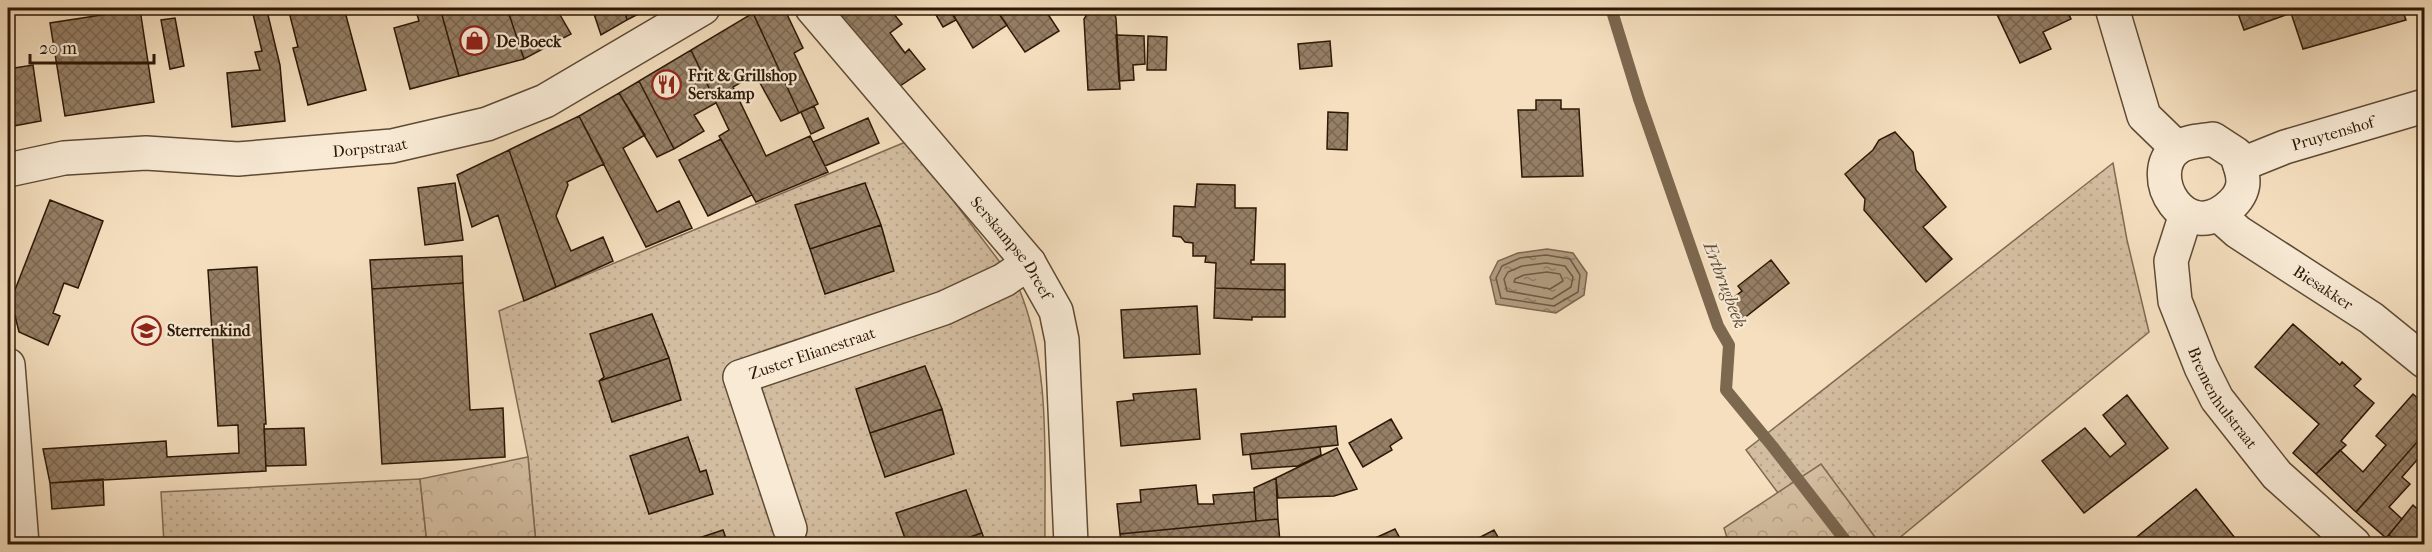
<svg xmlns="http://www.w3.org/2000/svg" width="2432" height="552" font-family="'IM FELL French Canon',serif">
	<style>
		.grass { fill: url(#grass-dots); stroke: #806a53; stroke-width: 1.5 }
		.forest { fill: url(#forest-crowns); stroke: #806a53; stroke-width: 1.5 }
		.water { fill: url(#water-ripples); stroke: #7c674f; stroke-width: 1.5 }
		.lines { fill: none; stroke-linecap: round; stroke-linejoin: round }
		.shore { stroke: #6e5a43; stroke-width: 1.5 }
		.stream { stroke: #7c674f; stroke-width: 12 }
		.building { fill: url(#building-cross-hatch); stroke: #2c1806; stroke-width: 1.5 }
		.minor-casing { stroke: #5e4a34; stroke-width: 36 }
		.minor { stroke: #f8ead5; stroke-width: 33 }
		.labels { text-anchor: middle; stroke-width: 4.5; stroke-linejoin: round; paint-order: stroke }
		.poi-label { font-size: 16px; font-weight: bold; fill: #2c1806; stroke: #f8ead5; text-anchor: start }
		.street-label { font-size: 16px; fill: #2c1806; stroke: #f8ead5 }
		.water-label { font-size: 18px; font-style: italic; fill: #614c37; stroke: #f8ead5 }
	</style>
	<defs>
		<pattern id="grass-dots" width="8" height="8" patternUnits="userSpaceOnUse" patternTransform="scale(1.5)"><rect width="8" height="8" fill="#d3bda0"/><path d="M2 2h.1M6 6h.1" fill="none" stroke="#b5a288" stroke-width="1.8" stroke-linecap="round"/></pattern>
		<pattern id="forest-crowns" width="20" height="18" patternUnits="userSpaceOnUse" patternTransform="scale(1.5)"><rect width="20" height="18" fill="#d3bda0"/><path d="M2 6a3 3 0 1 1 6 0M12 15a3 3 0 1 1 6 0" fill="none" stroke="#b5a288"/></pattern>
		<pattern id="water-ripples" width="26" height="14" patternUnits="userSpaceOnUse" patternTransform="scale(1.5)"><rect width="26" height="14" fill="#b19b80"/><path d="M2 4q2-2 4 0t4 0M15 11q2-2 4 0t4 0" fill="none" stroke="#907d67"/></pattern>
		<pattern id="building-cross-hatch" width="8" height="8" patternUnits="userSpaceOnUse" patternTransform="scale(1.5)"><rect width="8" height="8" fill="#957f66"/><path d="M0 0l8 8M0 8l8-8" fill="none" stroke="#7a6752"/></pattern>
	</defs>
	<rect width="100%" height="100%" fill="#f5dfbf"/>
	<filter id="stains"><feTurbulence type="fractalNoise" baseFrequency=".00333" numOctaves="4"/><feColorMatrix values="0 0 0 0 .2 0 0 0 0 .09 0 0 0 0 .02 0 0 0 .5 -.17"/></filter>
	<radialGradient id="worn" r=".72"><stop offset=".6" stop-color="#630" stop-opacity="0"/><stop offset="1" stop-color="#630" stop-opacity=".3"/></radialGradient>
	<path class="grass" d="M908,141L1018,286C1052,367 1044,459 1045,544H536L528,457L499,311Z
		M2113,163L2127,240L2149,332L1892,544H1880L1821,465L1778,493L1746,450Z
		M420,479L427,544H164L161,492Z"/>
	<path class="forest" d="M528,457L536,544H427L420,479Z
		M1821,464L1880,544H1729L1724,528Z"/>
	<path class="water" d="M1547,249L1573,253L1587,273L1584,295L1556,313L1496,304L1490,277L1498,261L1518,253Z"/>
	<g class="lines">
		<path class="shore" d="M1546,255L1570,259L1580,275L1578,292L1554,306L1501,298L1496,278L1502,266L1520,258Z
			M1546,263L1565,266L1573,277L1571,287L1552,299L1507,291L1504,279L1508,272L1522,266Z
			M1547,272L1560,274L1563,281L1550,289L1514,282L1515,279L1524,275Z"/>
		<path class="stream" d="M1611,8L1639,99L1718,326L1729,345L1726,390L1773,447L1848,544"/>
	</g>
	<path class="building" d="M288,8H344L366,90L308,105L293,48L298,47Z
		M415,8H440L459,76L410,89L394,28L419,21Z
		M440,8H507L524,59L459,76Z
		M507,8H556L571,34L524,59Z
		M592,8H624L627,20L601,35Z
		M624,8H650L627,20Z
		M763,8H784L803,48L794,53L818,104L799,113L753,13Z
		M826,8H889L902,24L890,33L905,53L909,49L925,69L897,88Z
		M932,8H949L956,20L943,27Z
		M949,8H995L1007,25L973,48Z
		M995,8H1044L1059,31L1025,52Z
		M1082,8H1112L1116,18L1120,89L1088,90L1084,19L1086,16Z
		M1994,8H2066L2071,19L2043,32L2051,49L2020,63Z
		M2236,8H2293L2294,11L2304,8H2402L2406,20L2303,49L2291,13L2244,30Z
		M140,9L154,102L65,116L50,23Z
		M267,11L280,65L285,121L232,127L227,73L260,70L255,52L262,51L253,14Z
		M753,13L799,113L781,121L755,74L733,87L766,156L810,136L828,172L756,202L719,136L729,130L691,50Z
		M175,18L184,66L170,69L161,20Z
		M1116,35L1144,36L1145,64L1133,65L1134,80L1119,81Z
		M1148,36L1167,37L1166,70H1147Z
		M1330,41L1332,66L1300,69L1298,44Z
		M691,50L716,103L694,115L704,131L674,149L639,81Z
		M33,65L41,121L8,127V69Z
		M639,81L674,149L657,157L619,93Z
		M619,93L645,135L623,148L657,212L679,201L692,228L646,247L579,116Z
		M1536,100H1561V109H1579L1583,176L1522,177L1518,110H1536Z
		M814,106L824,128L811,134L801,112Z
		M1328,112L1348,113L1347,150L1327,149Z
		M579,116L604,164L567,182L568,185L556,216L571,251L603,237L613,261L556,287L509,150Z
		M868,118L879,143L825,166L813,142Z
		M1895,132L1913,152L1916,170L1946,207L1923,227L1952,259L1926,282L1864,210L1865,199L1845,174L1873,150L1879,140Z
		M721,139L752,195L708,216L679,160Z
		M509,150L556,287L524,301L498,215L472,227L457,175Z
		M455,183L463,240L425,245L418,188Z
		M865,183L881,225L810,249L795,205Z
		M1197,184L1235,185V208H1256L1254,260H1251V264H1285V290L1215,288L1216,263L1205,262L1206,256H1193V243L1185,242L1181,237L1173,236L1174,206L1195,207Z
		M50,200L103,221L78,288L64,283L53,313L60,316L48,345L19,332L11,300Z
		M881,225L894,271L825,294L810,249Z
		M462,256L463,283L372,289L370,260Z
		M1771,260L1789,283L1743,319L1729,301L1742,291L1738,286Z
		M257,267L266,424H264L266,471L50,483L43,449L166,441L167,457L239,453L238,425L218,426L208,270Z
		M463,283L470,410L503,408L505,457L382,464L372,289Z
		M1215,288L1285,290V317H1252V320L1214,318Z
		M1197,306L1200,354L1124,358L1121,310Z
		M652,314L669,358L599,381L604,377L590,334Z
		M2293,324L2340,365L2342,362L2361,379L2354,386L2374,403L2341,441L2346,445L2316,474L2293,453L2319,424L2255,367Z
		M669,358L681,400L612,422L599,381Z
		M925,366L942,409L870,433L856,389Z
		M1196,389L1200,439L1121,446L1117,402L1134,400L1133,394Z
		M2413,394L2424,404V434L2356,512L2316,474L2340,450L2363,472L2386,445L2376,436Z
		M2127,395L2168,448L2084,513L2042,461L2085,428L2110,457L2126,444L2103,415Z
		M942,409L954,454L885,477L870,433Z
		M1391,419L1402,438L1390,446L1392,450L1363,467L1349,443Z
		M1336,426L1338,445L1243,455L1241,434Z
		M304,428L306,465L266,466L264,429Z
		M2424,434V452L2402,477L2410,484L2389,507L2402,519L2386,538L2356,512Z
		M688,437L700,472L706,470L713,494L649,514L630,456Z
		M1320,447L1321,455L1298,466L1252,469L1250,454Z
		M1337,448L1357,489L1334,496L1278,498L1276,478Z
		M1276,478L1278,519L1256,521L1254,488Z
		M103,479L104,505L52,509L50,483Z
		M1196,485L1198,504H1214L1213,495L1254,492L1256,521L1120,534L1117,504L1141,502L1140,490Z
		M2196,489L2239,543L2127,544H2128Z
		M966,490L982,533L949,544H907L896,513Z
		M2413,505L2424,515V544H2400L2389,535Z
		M1278,519L1280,542L1242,544H1121L1120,534Z
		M1395,529L1403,544H1362Z
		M723,530L728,544H681Z
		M1494,530L1502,544H1467Z
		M982,533L986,544H949Z"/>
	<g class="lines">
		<defs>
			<g id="minor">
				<path id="s1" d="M812,8L1029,263L1056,311L1062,340L1071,544"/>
				<path d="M2112,8L2144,116L2177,148"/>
				<path d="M2213,139L2236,154C2244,175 2248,188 2232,204C2186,249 2142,175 2177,148C2187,141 2201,141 2213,139Z"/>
				<path id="s2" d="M2240,165L2285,147L2424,106"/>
				<path id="s3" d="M8,170L64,158L146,153L238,159L392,146L487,124L545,101L703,8"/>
				<path id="s4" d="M2186,214L2171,261L2175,301L2201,367L2217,399L2277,475L2354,544"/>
				<path id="s5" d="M2220,216L2238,232L2371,318L2424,361"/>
				<path d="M8,365L22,544"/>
				<path id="s6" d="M790,529L740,377L944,308L1004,280L1029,263"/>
			</g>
		</defs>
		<use href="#minor" class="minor-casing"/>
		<use href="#minor" class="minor"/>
	</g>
	<defs>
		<symbol id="shop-ring" viewBox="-11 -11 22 22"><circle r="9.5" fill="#f8ead5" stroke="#8f2418" stroke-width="1.5"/><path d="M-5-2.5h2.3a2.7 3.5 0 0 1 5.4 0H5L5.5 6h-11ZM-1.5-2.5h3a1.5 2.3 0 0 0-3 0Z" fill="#8f2418"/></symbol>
		<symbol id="restaurant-ring" viewBox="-11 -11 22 22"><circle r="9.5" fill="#f8ead5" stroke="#8f2418" stroke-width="1.5"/><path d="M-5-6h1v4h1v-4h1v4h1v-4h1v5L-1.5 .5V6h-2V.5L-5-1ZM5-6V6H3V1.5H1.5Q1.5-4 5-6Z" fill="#8f2418"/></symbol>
		<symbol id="school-ring" viewBox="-11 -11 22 22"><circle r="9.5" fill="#f8ead5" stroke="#8f2418" stroke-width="1.5"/><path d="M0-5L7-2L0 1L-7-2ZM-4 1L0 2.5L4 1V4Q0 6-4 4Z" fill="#8f2418"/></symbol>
	</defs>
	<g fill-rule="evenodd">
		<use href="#shop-ring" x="458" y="24" width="33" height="33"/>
		<use href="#restaurant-ring" x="650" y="68" width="33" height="33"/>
		<use href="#school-ring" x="130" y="314" width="33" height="33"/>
	</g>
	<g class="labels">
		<g class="poi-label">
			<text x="496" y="47">De Boeck</text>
			<text x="688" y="81">Frit &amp; Grillshop<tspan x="688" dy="18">Serskamp</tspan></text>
			<text x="167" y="336">Sterrenkind</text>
		</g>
		<g class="street-label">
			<text dy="6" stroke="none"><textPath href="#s2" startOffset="98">Pruytenshof</textPath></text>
			<text dy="6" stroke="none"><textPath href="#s3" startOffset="364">Dorpstraat</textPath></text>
			<text dy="6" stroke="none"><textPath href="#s1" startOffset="312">Serskampse Dreef</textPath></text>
			<text dy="6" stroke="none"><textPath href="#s5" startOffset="126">Biesakker</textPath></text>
			<text dy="6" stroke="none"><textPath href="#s6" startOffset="236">Zuster Elianestraat</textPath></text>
			<text dy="6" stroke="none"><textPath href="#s4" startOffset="198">Bremenhulstraat</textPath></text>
		</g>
		<g class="water-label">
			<text transform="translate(1725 285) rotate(69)" y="6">Ertbrugbeek</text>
		</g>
	</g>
	<rect width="2432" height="552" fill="none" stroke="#f5dfbf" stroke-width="30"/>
	<rect x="9" y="9" width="2414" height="534" fill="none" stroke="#2c1806" stroke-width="3"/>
	<rect x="15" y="15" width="2402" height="522" fill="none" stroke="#2c1806" stroke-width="1.5"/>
	<path d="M30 54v9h124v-9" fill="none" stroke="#2c1806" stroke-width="3"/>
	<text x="39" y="54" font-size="18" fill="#2c1806" stroke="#f8ead5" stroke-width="4.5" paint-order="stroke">20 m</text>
	<rect width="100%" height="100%" filter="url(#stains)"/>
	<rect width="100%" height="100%" fill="url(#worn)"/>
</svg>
